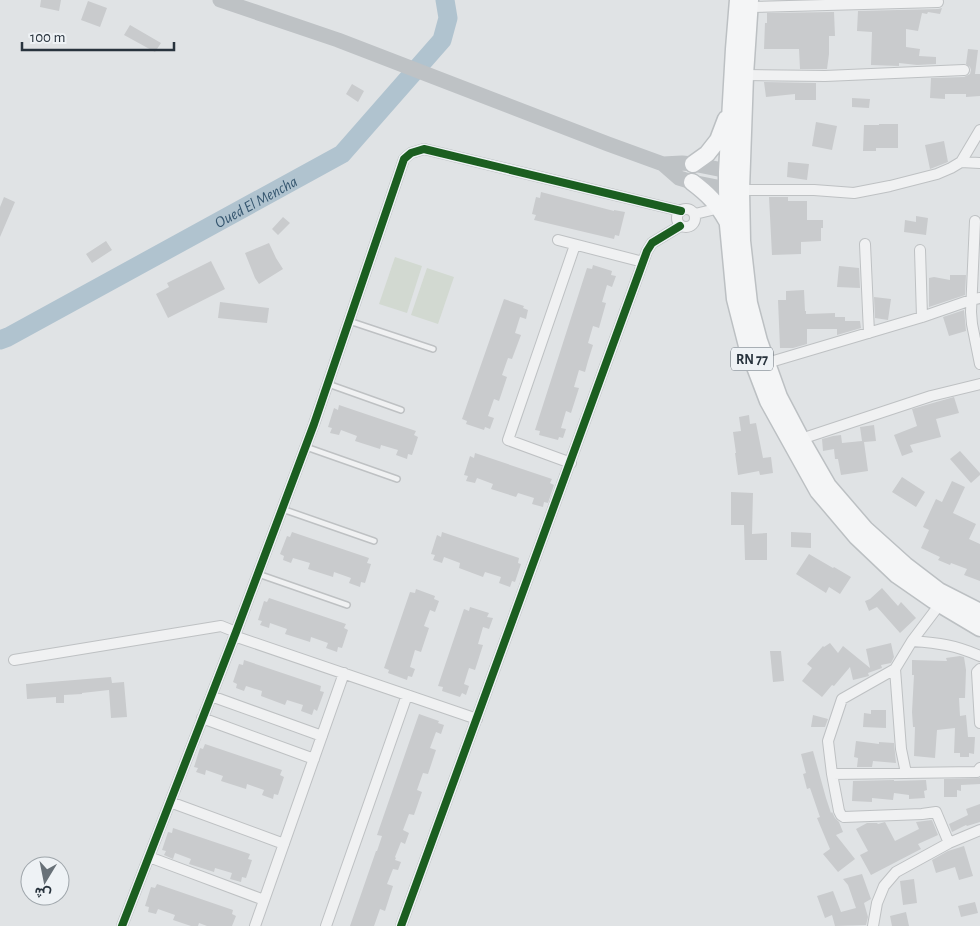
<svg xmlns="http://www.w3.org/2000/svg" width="980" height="926" font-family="'Alegreya Sans',Vazirmatn,sans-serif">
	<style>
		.green { fill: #d2d9d1 }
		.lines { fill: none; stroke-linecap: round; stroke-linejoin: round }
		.river { stroke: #b0c3cf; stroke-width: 19 }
		.building { fill: #c9cbcd }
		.lane-casing { stroke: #bec1c3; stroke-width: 8 }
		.street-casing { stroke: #bec1c3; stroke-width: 12 }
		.primary-casing { stroke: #bcc0c3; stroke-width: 19 }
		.lane { stroke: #f0f1f2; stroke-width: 5 }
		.street { stroke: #f0f1f2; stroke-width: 10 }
		.secondary { stroke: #bec2c5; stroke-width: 15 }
		.primary { stroke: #f4f5f6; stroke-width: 16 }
		.cycleway-casing { stroke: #eef2f5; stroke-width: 11 }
		.cycleway { stroke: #1b5e20; stroke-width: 8 }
		.labels { text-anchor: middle; stroke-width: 5; stroke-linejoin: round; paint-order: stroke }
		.shield { fill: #eef2f5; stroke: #636c74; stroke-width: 1 }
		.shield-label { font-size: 14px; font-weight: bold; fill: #28333d }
		.water-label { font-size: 16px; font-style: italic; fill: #35566f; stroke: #eef2f5 }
	</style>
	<rect width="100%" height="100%" fill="#e0e3e5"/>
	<path class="green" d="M395,257L422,266L407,313L379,304Z
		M427,268L454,277L438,324L411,315Z"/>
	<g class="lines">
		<path class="river" id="s1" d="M0,340L8,337L342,154L442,40L448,18L445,0"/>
	</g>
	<path class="building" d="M41,0H61L59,11L40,7Z
		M88,1L107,8L100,27L81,20Z
		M942,8L940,14L928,12L927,14L922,13L918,31L906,29V47L920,49L919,56L936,57V64L917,65L899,63V66L871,65L872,32L857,31L858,11L938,9Z
		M834,12L835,36H829V54L827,69H800L799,49H764L765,23H767V13Z
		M130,25L161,43L155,52L124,35Z
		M968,49L978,50L975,74H980V96L966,97V94H945V99L930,98L931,78L964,77L970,74L971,70L970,67L966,64Z
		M764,82L816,83V100H795V94L766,97Z
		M352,84L364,91L358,102L346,94Z
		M852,98L870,99L869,108L852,107Z
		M816,122L837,126L832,150L812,146Z
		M879,124H898V148H876V151H863L864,125H879Z
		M944,141L948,162L930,169L925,145Z
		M788,162L809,164L807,180L787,177Z
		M541,192L614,211V210L625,212L619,236L615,235L614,239L534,220L536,215L532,214L536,197L540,198Z
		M4,197L15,202L0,237V207Z
		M769,197H788V201H807V220H823V228H821V241L801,242V254L772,255Z
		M916,216L928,218L926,235L904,232L905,220L916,222Z
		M283,217L290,223L278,235L272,229Z
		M106,241L112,250L92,263L86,254Z
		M269,243L276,258L283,269L259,284L255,278L245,253Z
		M211,261L225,289L168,318L156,294L169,287L167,283Z
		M593,265L612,271L611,275L616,276L612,287L607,285L602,302L606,303L599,328L593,326L588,343L593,345L588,361L585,372L579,370L574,387L579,388L571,413L566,411L561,428L566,429L563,438L559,437L558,440L539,435L540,431L535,430L587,268L592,269Z
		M839,266L859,268L860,288L837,287Z
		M950,275H966L965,295L929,307V278L934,277L950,280Z
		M804,290L805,311H806V314L835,313V317H845V321H860L861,328L837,335V329H807V344L793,348H780L778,300H786V291Z
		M874,297L891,299L888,320L875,318Z
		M504,299L524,306L523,308L528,310L526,319L520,317L515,333L521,335L512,359L508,358L502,375L507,377L499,401L494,399L488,416L494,418L490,429L485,427L484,430L466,424L467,421L462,419Z
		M220,302L269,308L267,323L218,318Z
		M964,310L966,331L949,336L943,317Z
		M954,397L959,413L936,419L941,437L910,445L913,452L902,456L894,435L917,426L912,409Z
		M339,405L416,431L414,435L418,437L412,455L408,454L407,459L396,455L398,450L381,445L380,449L355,441L357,436L341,430L339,435L330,433L332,428L328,427L334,408L338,410Z
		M749,415L750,424L756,423L763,458L771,457L773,473L760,475L759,471L738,475L735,453H736L733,432L741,431L739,417Z
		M874,425L876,441L864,442L868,471L841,475L838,459H835L834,449L823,451L822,439L833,436L841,435L842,443L862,441L860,427Z
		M960,451L980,473V475L971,483L950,459Z
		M475,453L552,479L550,483L554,485L548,503L544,502L543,507L532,504L534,498L518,493L516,497L491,489L493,484L477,478L475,483L466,481L468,476L464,475L470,456L474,458Z
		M902,477L925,492L916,507L892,492Z
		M952,481L965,487L953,513L976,524L969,539L980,544V581L964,575L967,569L951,563L950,565L938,560L940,557L921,548L929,530L923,527L936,499L942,502Z
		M731,492L753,493L752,534L767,533V560H745L744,525H731Z
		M292,532L369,558L367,563L371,564L365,583L361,582L360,587L349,583L351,578L334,572L333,577L308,569L310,563L293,558L291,563L283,560L284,556L280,554L287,536L290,537Z
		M442,532L519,558L518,563L521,564L515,582L512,581L510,587L499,583L501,577L485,572L483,577L459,568L460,563L444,557L442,563L433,560L435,555L431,554L437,535L441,537Z
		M791,532L811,533V548L791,547Z
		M809,554L833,568L834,567L851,577L840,594L829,587L826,593L796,574Z
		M882,588L898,606L901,602L916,618L900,633L877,607L869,611L865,601L870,599Z
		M416,589L435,596L434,599L439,601L435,612L430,610L424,626L429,628L421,652L415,650L410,667L415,669L412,677L408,676L407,680L388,673L389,670L384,668L410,592L415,593Z
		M269,598L346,624L344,628L348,630L342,648L338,647L337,652L326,648L328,643L311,637L310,642L285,634L287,629L270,623L269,628L260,625L262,621L258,620L264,601L267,602Z
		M470,607L489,613L487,617L493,618L489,629L483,627L478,644L483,645L475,670L469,668L464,684L469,686L466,695L462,693L460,697L442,691L443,687L438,686L464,609L469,611Z
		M830,643L838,653L843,646L870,668L866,649L891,643L894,657L891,663L881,665L882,668L868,673L869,676L853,680L850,667L834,686L832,685L822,697L802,681L812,668L807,664L823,646L824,647Z
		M770,651H781L784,681L773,682Z
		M960,656L964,657L966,670L965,698H959L960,716L966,715L968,737H975L974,754L969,753V757H960V753H954L955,728L937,730L935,758L914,756L915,727H913L912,712L914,675H912V660L947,661L946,658Z
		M244,660L321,686L320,691L324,692L317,711L314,709L312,715L301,711L303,705L287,700L285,705L261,696L262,691L246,686L244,691L236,688L237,684L233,682L239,664L243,665Z
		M111,677L112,683L124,682L127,717L111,718L109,690L82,693V694L64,695V703H56V697L27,699L26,684Z
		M871,710H886V728L863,727L864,713L871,714Z
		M419,714L439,721L438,723L444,725L441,734L436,732L430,748L436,750L428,774L423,773L417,790L422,792L414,815L409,814L403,830L409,833L405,844L401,842L395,857L396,858L395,860L401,862L398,870L393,869L387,884L393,886L385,911L380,909L374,926H350L376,851H377L382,836L377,835Z
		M813,715L828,719L825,727H811Z
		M856,741L879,744V742L894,743L896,763L873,761L872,767H857L858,758L854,757Z
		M205,744L282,770L280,775L284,777L278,795L274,794L273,799L262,795L264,790L247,784L246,789L221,781L223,776L206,770L205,775L196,772L198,768L194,767L200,748L203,749Z
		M813,751L826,798L831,813L832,812L835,818L839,822L843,832L836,835L855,859L838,872L823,854L830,849L817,818L820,817L810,788L807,789L803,774L806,773L801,754Z
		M980,778V784L961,785V791L957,790V797H944V779Z
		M894,780V781L926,780L927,790L924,791L925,798L909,799V795L894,793L893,800L872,798V802L852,801L853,781Z
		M980,804V822L967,826L966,825L952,832L949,824L968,815L966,809Z
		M932,820L938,835L918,844L921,849L871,875L860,855L868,851L856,829L867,823H877L878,824L885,822L895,841L919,829L916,822Z
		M173,828L250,854L248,859L252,860L246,878L242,877L241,882L230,879L232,873L215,868L214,872L189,864L191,859L175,853L173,859L164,855L166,851L162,850L168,832L172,833Z
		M964,846L973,876L959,880L955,867L936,873L932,860L948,851Z
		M862,874L871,899L864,903L868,917L866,925L835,926L832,915L825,918L817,896L833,891L841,912L856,908L848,885L843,879Z
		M914,879L917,903L903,905L900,881Z
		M157,884L233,910L232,914L236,916L232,926H207L199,923L198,926H191L173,920L175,915L158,909L156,914L148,912L149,907L145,906L151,887L155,888Z
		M975,902L978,913L961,917L958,906Z
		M906,912L909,926H892L890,916Z"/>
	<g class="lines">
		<defs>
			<path id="lane" d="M349,321L433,349
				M328,384L401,410
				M306,447L397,479
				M282,509L374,541
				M258,574L347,605"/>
			<path id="street" d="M750,7L938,2
				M745,75L825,76L964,70
				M961,162L980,163
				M741,190H814L854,193L890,186L937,174L951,168L961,162L980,130
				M677 218a9 9 0 1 1 18 0a9 9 0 1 1-18 0Z
				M695,214L720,208
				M975,221L971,312L972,324L980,364
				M558,240L643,262
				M865,244L869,333
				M920,250L922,317
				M767,363L922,317L971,300L980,298
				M801,439L931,396L980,384
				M571,463L508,440L575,245
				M234,636L477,719
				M912,641C939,643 955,645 980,656
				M14,660L221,626L236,632
				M895,669L842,699L828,741L832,774L839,811L841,815L844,817L922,814L936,812L949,843
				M980,669L977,672L980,723
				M211,696L322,736
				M202,718L314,759
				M906,773L901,749L895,669L912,641L940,604
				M832,774L977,772L980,768
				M170,802L284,844
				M149,857L264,900
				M122,926L236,632L314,424L404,159L411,153L424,149L681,211
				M255,926L344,673
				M326,926L407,695
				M401,926L647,251L652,243L680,226
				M873,926L877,903L884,886L896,872L949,843L980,830"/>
			<path id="primary" d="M738,0L734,49L727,172V189L728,225L735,299L747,346L768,401L818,491L857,537L897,575L933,600L980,628
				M750,0L745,75L741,190L742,241L749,303L759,341L779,397L801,439L828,486L865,529L905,565L939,591L980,612
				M693,164L707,154L718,140L726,119
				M692,182C708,194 717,203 727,221"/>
		</defs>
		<use href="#lane" class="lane-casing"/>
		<use href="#street" class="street-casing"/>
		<use href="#primary" class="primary-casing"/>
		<use href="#lane" class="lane"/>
		<use href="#street" class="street"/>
		<path class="secondary" d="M220,0L338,40L608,144L663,164L679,178L692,182L727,189L739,190
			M663,164L682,163L693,164L738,173"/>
		<use href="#primary" class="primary"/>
		<defs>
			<path id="cycleway" d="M122,926L236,632L314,424L404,159L411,153L424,149L681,211
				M401,926L647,251L652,243L680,226"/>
		</defs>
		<use href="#cycleway" class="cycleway-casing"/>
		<use href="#cycleway" class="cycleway"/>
	</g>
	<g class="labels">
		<rect class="shield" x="731" y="347.5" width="42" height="23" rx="4"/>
		<g class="shield-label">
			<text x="752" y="364">RN 77</text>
		</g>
		<g class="water-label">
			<text dy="6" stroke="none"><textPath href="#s1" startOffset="291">Oued El Mencha</textPath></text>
		</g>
	</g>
	<g transform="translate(45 881) rotate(190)"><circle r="24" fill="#eef2f5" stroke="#9fa6ab"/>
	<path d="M0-4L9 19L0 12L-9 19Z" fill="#687178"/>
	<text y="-8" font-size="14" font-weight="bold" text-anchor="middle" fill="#28333d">ش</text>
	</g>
	<path d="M22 42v8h152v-8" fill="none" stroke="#28333d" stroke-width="2.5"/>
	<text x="30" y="42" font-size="15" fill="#28333d" stroke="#eef2f5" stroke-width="4" paint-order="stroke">100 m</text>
</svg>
